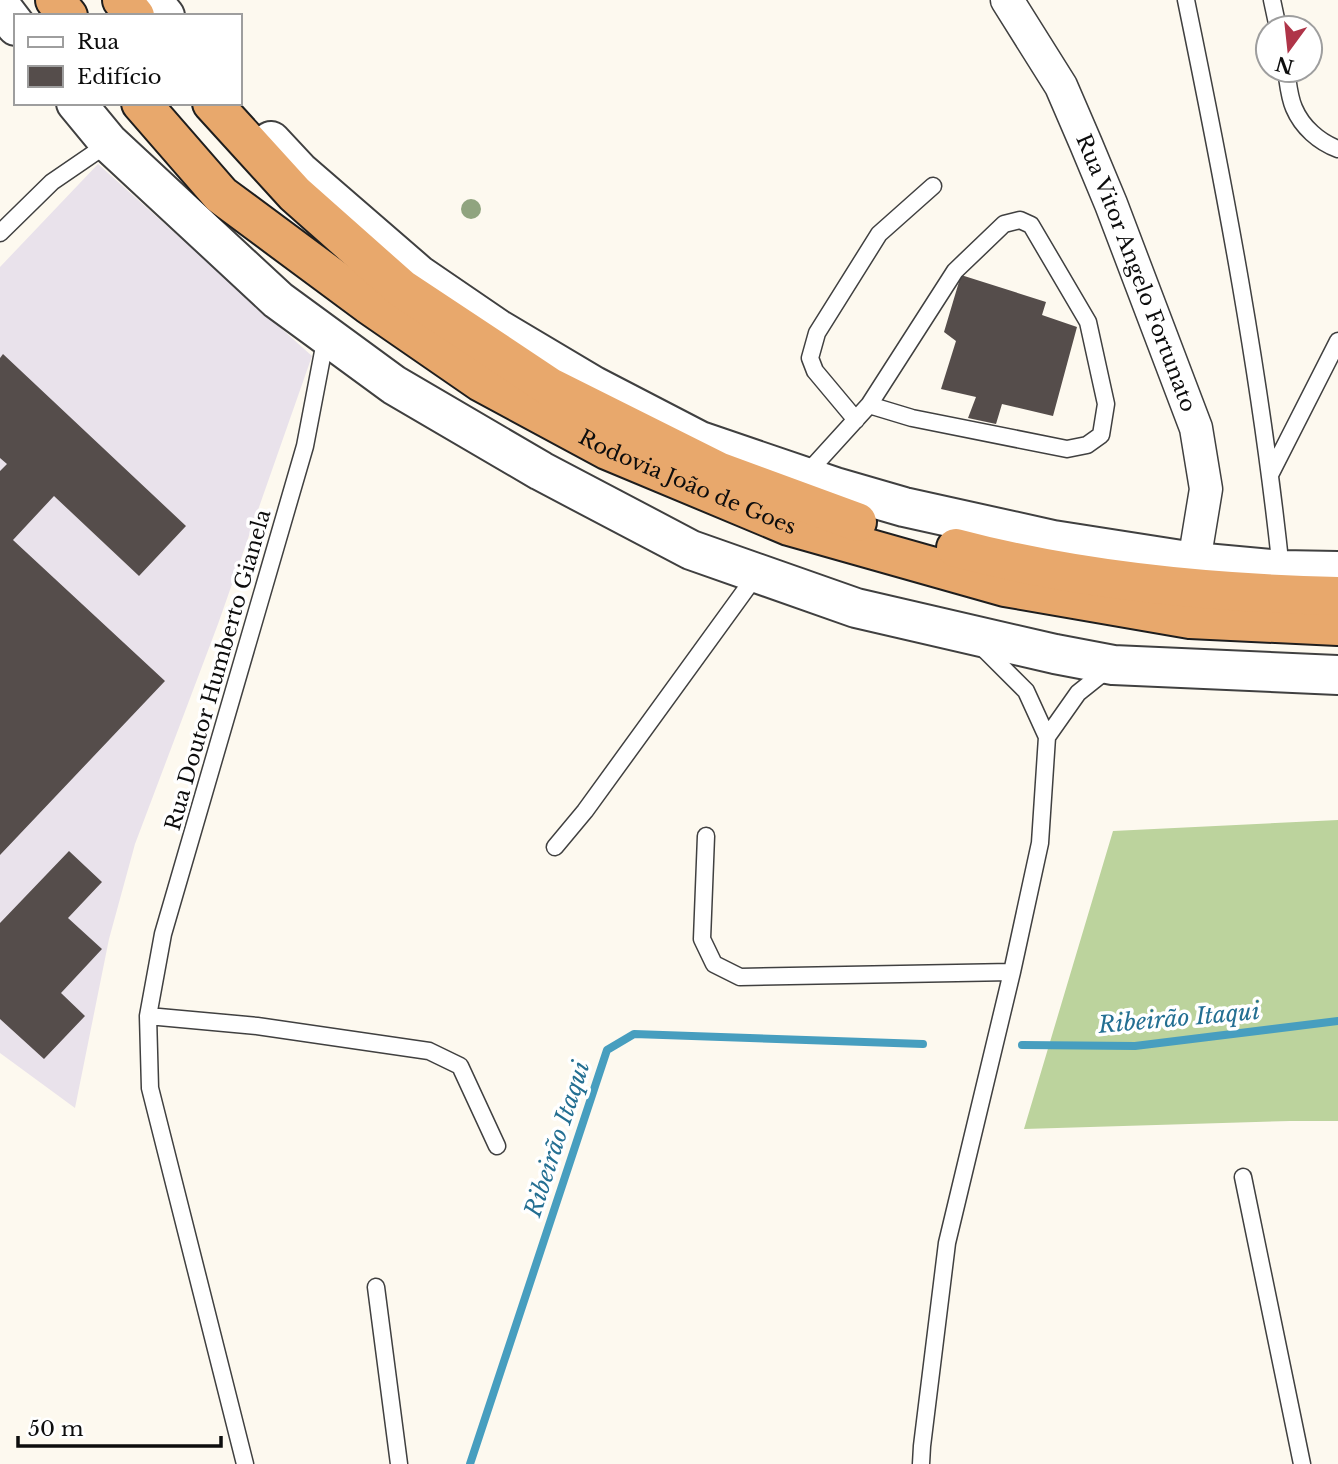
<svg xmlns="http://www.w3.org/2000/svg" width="1338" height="1464" font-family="'Libre Baskerville',serif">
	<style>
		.industrial { fill: #e9e2eb }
		.forest { fill: #bcd39d }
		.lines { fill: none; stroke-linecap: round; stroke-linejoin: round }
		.stream { stroke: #479ebf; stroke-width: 8 }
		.building { fill: #554d4b }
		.service-casing { stroke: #404040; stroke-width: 19 }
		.minor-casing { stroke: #404040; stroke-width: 35 }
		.tertiary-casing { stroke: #404040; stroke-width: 42 }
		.trunk-casing { stroke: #1e1e1e; stroke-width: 42 }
		.service { stroke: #fff; stroke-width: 16 }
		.minor { stroke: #fff; stroke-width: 32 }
		.tertiary { stroke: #fff; stroke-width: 38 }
		.trunk { stroke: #e8a86c; stroke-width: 38 }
		.tree { fill: #90a47f }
		.labels { text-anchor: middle; stroke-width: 7; stroke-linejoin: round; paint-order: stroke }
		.street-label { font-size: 21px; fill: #0d0d0d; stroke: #fff }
		.water-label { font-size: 23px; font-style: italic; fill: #236f92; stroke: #fff }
	</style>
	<rect width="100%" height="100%" fill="#fdf9ef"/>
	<path class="industrial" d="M98,164L312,356L218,624L135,844L109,939L75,1108L0,1053V267Z"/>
	<path class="forest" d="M1338,820V1121H1290L1024,1129L1113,831Z"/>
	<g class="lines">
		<path class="stream" d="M1022,1045L1135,1046L1338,1021
			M470,1464L607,1050L634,1034L923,1044"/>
	</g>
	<path class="building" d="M961,275L1046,302L1042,315L1077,327L1053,416L1002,404L996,424L968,418L976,397L941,389L956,341L944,332Z
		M3,354L186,526L139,576L54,496L13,540L165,681L0,855V471L7,464L0,458V358Z
		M69,851L102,882L68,918L102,949L61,993L85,1016L44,1059L0,1019V923Z"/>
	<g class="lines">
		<defs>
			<path id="service" d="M1186,0C1225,189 1261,378 1281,570
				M1272,0L1278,28
				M1286,70C1288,82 1289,97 1294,108C1302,127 1319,142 1338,149
				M0,233L52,182L109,143
				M856,420L815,371L810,358L817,333L879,234L933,186
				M809,471L869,405L955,271L1004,224L1020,220L1031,225L1088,322L1106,404L1101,435L1087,445L1067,449L912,418L869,405
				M1271,473L1338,341
				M1047,737L1078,693L1108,669
				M706,836L702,939L714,964L740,977L1012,972
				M555,847L585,811L757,574
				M148,1016L257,1026L429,1051L460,1066L497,1146
				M1243,1177L1302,1464
				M376,1287L399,1464
				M245,1464L150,1088L148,1016L163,934L305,446L326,336
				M921,1464L922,1446L947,1243L1012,972L1040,843L1047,737L1026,691L980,645"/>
			<g id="minor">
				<path id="s1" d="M1007,0L1061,86L1086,144L1111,204L1196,428L1206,489L1194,562"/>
			</g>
			<path id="tertiary" d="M152,0L165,16
				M0,5L16,26
				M76,103L109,143L278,300L394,385L541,471L691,550L856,608L1055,654L1113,665L1338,675
				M271,141L299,171L419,275L498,329L594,386L700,441L835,487L904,507L1053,540L1194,562L1281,570L1338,571"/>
			<g id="trunk">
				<path d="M55,0L68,16"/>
				<path d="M122,0L135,16"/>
				<path id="s2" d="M141,103L221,195L368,304L481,382L607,450L789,526L1005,587L1190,619L1338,626"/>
				<path d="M212,103L295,194L401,288L550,387L718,471L857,522"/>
				<path d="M956,548C1080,581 1210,593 1338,596"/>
			</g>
		</defs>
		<use href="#service" class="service-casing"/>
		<use href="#minor" class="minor-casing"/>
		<use href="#tertiary" class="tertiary-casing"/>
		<use href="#trunk" class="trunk-casing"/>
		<use href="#service" class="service"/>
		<use href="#minor" class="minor"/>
		<use href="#tertiary" class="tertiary"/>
		<use href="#trunk" class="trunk"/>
	</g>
	<circle class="tree" cx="471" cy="209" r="10"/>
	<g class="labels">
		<g class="street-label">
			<text dy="7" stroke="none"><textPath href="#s1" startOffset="303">Rua Vitor Angelo Fortunato</textPath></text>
			<text dy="7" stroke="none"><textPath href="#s2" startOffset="672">Rodovia João de Goes</textPath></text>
			<text transform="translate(218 670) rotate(-74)" y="7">Rua Doutor Humberto Gianela</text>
		</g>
		<g class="water-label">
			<text transform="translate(1179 1018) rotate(-5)" y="8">Ribeirão Itaqui</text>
			<text transform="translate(557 1139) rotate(-72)" y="8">Ribeirão Itaqui</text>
		</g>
	</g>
	<rect x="14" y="14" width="228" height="91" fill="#ffffff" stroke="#9e9e9e" stroke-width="2"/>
	<rect x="28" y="37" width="35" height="10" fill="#ffffff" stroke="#9e9e9e" stroke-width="2"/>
	<text x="77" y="49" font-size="21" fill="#0d0d0d">Rua</text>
	<rect x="28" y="66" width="35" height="21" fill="#554d4b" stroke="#9e9e9e" stroke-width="2"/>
	<text x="77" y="84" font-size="21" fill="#0d0d0d">Edifício</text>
	<g transform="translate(1289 49) rotate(195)"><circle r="33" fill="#ffffff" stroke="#9e9e9e" stroke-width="2"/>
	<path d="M0-5L12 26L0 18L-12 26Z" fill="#af3448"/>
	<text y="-10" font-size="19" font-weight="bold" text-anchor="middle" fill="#0d0d0d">N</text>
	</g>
	<path d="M18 1436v10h203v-10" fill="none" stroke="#0d0d0d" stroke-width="3.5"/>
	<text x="28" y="1436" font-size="21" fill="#0d0d0d" stroke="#ffffff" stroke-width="5" paint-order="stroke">50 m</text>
</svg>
